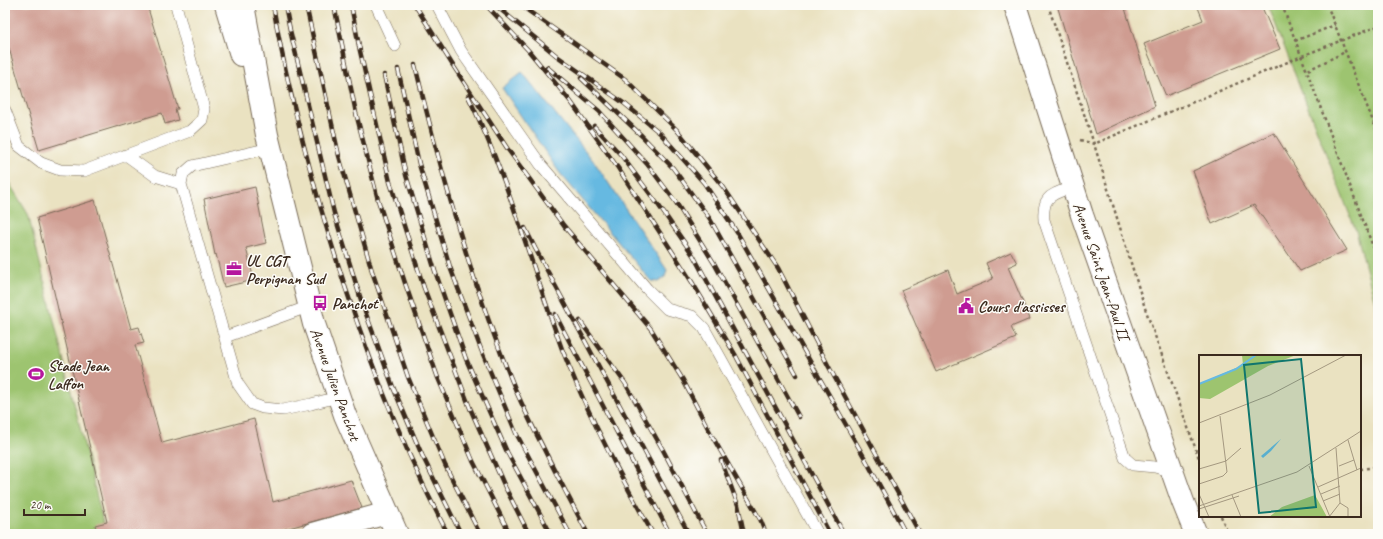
<svg xmlns="http://www.w3.org/2000/svg" width="1383" height="539" font-family="Caveat,sans-serif">
	<style>
		.green { fill: #9dc46f; stroke: #6c7746 }
		.water { fill: #66b9e1; stroke: #507280 }
		.building { fill: #cf9c91 }
		.lines { fill: none; stroke-linecap: round; stroke-linejoin: round }
		.lane-casing { stroke: #786a57; stroke-width: 12 }
		.street-casing { stroke: #786a57; stroke-width: 24 }
		.secondary-casing { stroke: #786a57; stroke-width: 24 }
		.path { stroke: #786a57; stroke-width: 2.5; stroke-dasharray: 3 3; stroke-linecap: butt }
		.lane { stroke: #fff; stroke-width: 11 }
		.street { stroke: #fff; stroke-width: 22 }
		.secondary { stroke: #fff; stroke-width: 22 }
		.rail-casing { stroke: #3b2a1e; stroke-width: 4.5 }
		.rail { stroke: #fdfcf7; stroke-width: 3; stroke-dasharray: 9; stroke-linecap: butt }
		.path-bridge { stroke: #786a57; stroke-width: 2.5; stroke-dasharray: 3 3; stroke-linecap: butt }
		.labels { text-anchor: middle; stroke-width: 3; stroke-linejoin: round; paint-order: stroke }
		.poi-label { font-size: 16px; font-weight: bold; fill: #3b2a1e; stroke: #fdfcf7; text-anchor: start }
		.street-label { font-size: 16px; fill: #3b2a1e; stroke: #fdfcf7 }
		.inset-river { fill: none; stroke: #66b9e1; stroke-width: 2 }
		.inset-road { fill: none; stroke: #a49880; stroke-width: 1 }
		.view { fill: #0f766e; fill-opacity: 0.15; stroke: #0f766e; stroke-width: 2 }
		.inset-edge { fill: none; stroke: #3b2a1e; stroke-width: 2 }
	</style>
	<rect width="100%" height="100%" fill="#fdfcf7"/>
	<filter id="ink" filterUnits="userSpaceOnUse"><feTurbulence type="fractalNoise" baseFrequency=".025" numOctaves="2"/><feDisplacementMap in="SourceGraphic" scale="8" xChannelSelector="R" yChannelSelector="G"/><feConvolveMatrix kernelMatrix="1 2 1 2 8 2 1 2 1" color-interpolation-filters="sRGB"/></filter>
	<filter id="wash" filterUnits="userSpaceOnUse"><feTurbulence type="fractalNoise" baseFrequency=".012" numOctaves="4" result="noise"/><feDisplacementMap in="SourceGraphic" scale="16" xChannelSelector="R" yChannelSelector="G"/><feGaussianBlur stdDeviation="0.9" result="paint"/><feColorMatrix in="noise" values="0 0 0 0 0 0 0 0 0 0 0 0 0 0 0 0 0 1.4 0 .05"/><feComposite in="paint" operator="in"/></filter>
	<g filter="url(#wash)">
		<rect width="100%" height="100%" fill="#eae2c1"/>
		<path class="green" d="M1268,5H1378V314L1356,231Z
			M5,176L28,214L106,534H5Z"/>
		<path class="water" d="M522,72L595,163L667,270L665,277L658,282L651,281L559,172L502,88Z"/>
		<g id="blocks">
			<path class="building" d="M5,5H147L178,109H175L178,120L165,124L162,113L39,150L5,35Z
				M1057,5H1124L1155,106L1096,134Z
				M1197,5H1261L1280,49L1166,96L1144,44L1203,20Z
				M1274,133L1347,250L1300,271L1254,205L1212,224L1193,171Z
				M255,187L266,243L246,248L254,280L224,287L216,254L215,255L204,199Z
				M95,200L131,329L139,327L144,343L135,345L162,443L254,419L273,502L351,480L362,508L267,534H97L95,525L107,522L37,218Z
				M1011,252L1017,263L1008,267L1030,319L1011,327L1016,338L936,372L901,290L948,270L957,294L993,279L986,263Z"/>
		</g>
	</g>
	<g filter="url(#ink)">
		<use href="#blocks" fill-opacity="0" stroke="#786a57" stroke-width="1"/>
		<g class="lines">
			<defs>
				<path id="lane" d="M376,5L395,46
					M437,5L461,51L541,165L647,289L667,309L692,316L704,328L818,534
					M5,110L19,146L41,163L60,170L84,171L190,131L202,120L204,109L176,5
					M270,148L192,166L183,174L181,184L238,384L252,404L263,408L283,410L311,404L338,397
					M126,155L155,176L181,184
					M1072,187C1052,195 1042,195 1044,220L1125,458L1133,465L1155,467L1172,472
					M225,337L310,306"/>
				<path id="street" d="M312,534L387,513"/>
				<path id="secondary" d="M226,5L241,55
					M243,5L267,135L314,324L345,415L397,534
					M1015,5L1082,215L1183,502L1196,534"/>
			</defs>
			<use href="#lane" class="lane-casing"/>
			<use href="#street" class="street-casing"/>
			<use href="#secondary" class="secondary-casing"/>
			<path class="path" d="M1048,5L1094,144L1145,308L1200,461
				M1282,5L1378,260
				M1327,5L1378,134
				M1295,41L1335,25
				M1308,70L1345,52
				M1080,140L1094,144L1302,56
				M1360,469L1378,467
				M1221,516L1228,534"/>
			<use href="#lane" class="lane"/>
			<use href="#street" class="street"/>
			<use href="#secondary" class="secondary"/>
			<defs>
				<path id="rail" d="M273,5C284,72 301,137 319,202C352,316 392,429 448,534
					M285,5L290,30L334,213L362,303L393,387L422,455L461,534
					M306,5L339,156L372,271L408,377L445,465L480,534
					M334,5L356,113L378,200L406,286L438,378L473,461L510,534
					M351,5L360,51L390,182L424,288L470,408L505,487L529,534
					M415,5L452,64L509,151L564,226L651,329L683,380L712,436L761,521L766,534
					M486,5L528,50L571,102L618,168L692,282L736,356L830,534
					M495,5L557,56L625,104L660,133L704,183L738,234L867,462L906,534
					M520,5L625,79L677,130L724,188L778,268L829,367L920,534
					M415,65C442,176 472,286 516,391C538,440 563,487 588,534
					M547,67L599,111L647,164L675,201L714,263L799,417
					M398,69L419,164L450,267L482,352L516,433L570,534
					M384,75L406,175L435,271L466,359L507,452L551,534
					M581,78L642,136L673,168L710,219L797,375
					M468,96C508,177 531,265 562,349C587,413 619,474 653,534
					M594,126L621,155L659,206L693,255L844,534
					M525,228L535,248L689,534
					M555,314L670,534
					M580,321L625,383L663,450L707,534
					M721,460L738,505L744,534"/>
			</defs>
			<use href="#rail" class="rail-casing"/>
			<use href="#rail" class="rail"/>
			<path class="path-bridge" d="M1302,56L1378,26"/>
		</g>
	</g>
	<defs>
		<symbol id="office-bare" viewBox="-9 -9 18 18"><path d="M-6-3h4V-5.5h4V-3h4V5H-6ZM-1-4.5V-3h2v-1.5ZM-6 0V1H6V0Z" fill="#b5179e" stroke="#fdfcf7" stroke-width="2.5" paint-order="stroke"/></symbol>
		<symbol id="bus-bare" viewBox="-9 -9 18 18"><path d="M-5-6H5V4H4V6H2V4H-2V6H-4V4H-5ZM-3.5-4V0h7V-4ZM-3.5 1.2v1.5H-2V1.2ZM2 1.2v1.5H3.5V1.2Z" fill="#b5179e" stroke="#fdfcf7" stroke-width="2.5" paint-order="stroke"/></symbol>
		<symbol id="civic-bare" viewBox="-9 -9 18 18"><path d="M-.6-6.5H3V-4.5H.6V-3L4-1V1h2V6H-6V1h2V-1L-.6-3ZM-1.2 2.5V6h2.4V2.5Z" fill="#b5179e" stroke="#fdfcf7" stroke-width="2.5" paint-order="stroke"/></symbol>
		<symbol id="stadium-bare" viewBox="-9 -9 18 18"><path d="M0-5a6.5 5 0 1 0 0 10a6.5 5 0 1 0 0-10ZM-3.5-1.8h7v3.6h-7Z" fill="#b5179e" stroke="#fdfcf7" stroke-width="2.5" paint-order="stroke"/></symbol>
	</defs>
	<g fill-rule="evenodd">
		<use href="#office-bare" x="223" y="258" width="22" height="22"/>
		<use href="#bus-bare" x="309" y="292" width="22" height="22"/>
		<use href="#civic-bare" x="955" y="295" width="22" height="22"/>
		<use href="#stadium-bare" x="25" y="363" width="22" height="22"/>
	</g>
	<g class="labels">
		<g class="poi-label">
			<text x="246" y="266">UL CGT<tspan x="246" dy="18">Perpignan Sud</tspan></text>
			<text x="332" y="309">Panchot</text>
			<text x="978" y="312">Cours d'assisses</text>
			<text x="48" y="371">Stade Jean<tspan x="48" dy="18">Laffon</tspan></text>
		</g>
		<g class="street-label">
			<text transform="translate(1102 271) rotate(71)" y="6">Avenue Saint Jean-Paul II</text>
			<text transform="translate(336 384) rotate(70)" y="6">Avenue Julien Panchot</text>
		</g>
	</g>
	<g transform="translate(1199 355)">
		<rect width="162" height="162" fill="#eae2c1"/>
		<path d="M43,0H97L69,11L11,44L0,43V29L44,10ZM116,140L128,162H70L83,152Z" fill="#9dc46f"/>
		<path d="M82,84L72,96L64,103L62,101Z" fill="#66b9e1"/>
		<path class="inset-river" d="M0,29L37,14L57,0"/>
		<path class="inset-road" d="M0,68L71,40L147,0M149,85L158,115M137,93L141,148L149,153V162M110,111L131,162M140,111L155,105M0,114L27,106L42,93M0,129L24,121L28,117L21,61M119,132L162,113M0,139L10,162M122,139L141,131M33,140L42,162M124,146L141,139M0,151L98,117L162,76M0,154L40,141M130,162L141,148"/>
		<path class="view" d="M102,4L117,152L60,158L45,10Z"/>
		<rect width="162" height="162" class="inset-edge"/>
	</g>
	<rect width="1383" height="539" fill="none" stroke="#fdfcf7" stroke-width="20"/>
	<path d="M24 509v6h61v-6" fill="none" stroke="#3b2a1e" stroke-width="2"/>
	<text x="30" y="509" font-size="12" fill="#3b2a1e" stroke="#fdfcf7" stroke-width="3" paint-order="stroke">20 m</text>
</svg>
